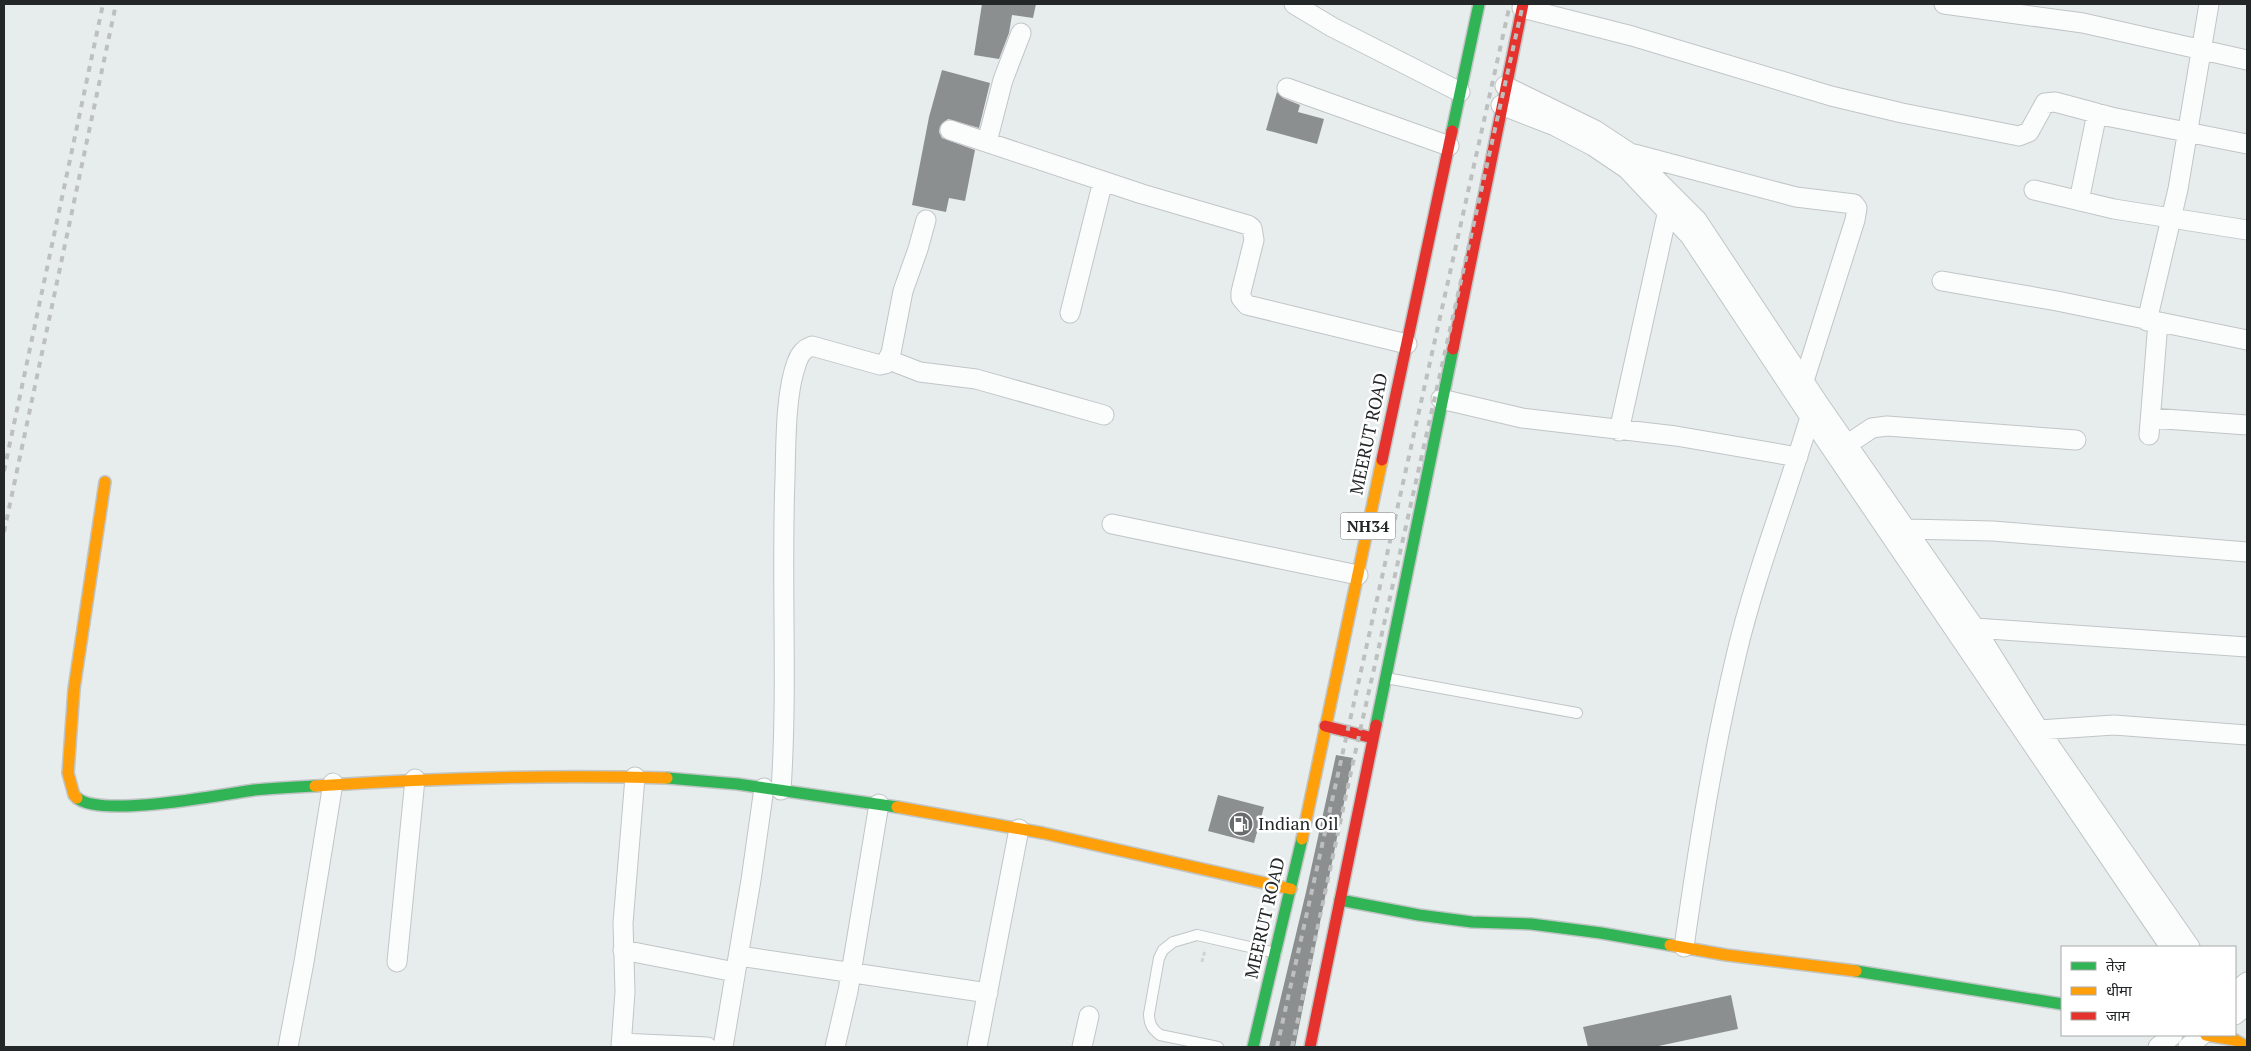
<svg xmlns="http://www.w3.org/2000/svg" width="2251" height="1051" font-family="'PT Serif','Noto Sans Devanagari',serif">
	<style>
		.building { fill: #8b8f8f }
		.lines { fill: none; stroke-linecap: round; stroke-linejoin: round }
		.lane-casing { stroke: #c1c5c6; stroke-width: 12 }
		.street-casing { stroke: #c1c5c6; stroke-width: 21 }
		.fast-casing { stroke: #c1c5c6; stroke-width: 14 }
		.slow-casing { stroke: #c1c5c6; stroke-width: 14 }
		.jam-casing { stroke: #c1c5c6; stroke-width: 14 }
		.path { stroke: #d0d3d3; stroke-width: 3; stroke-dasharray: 4 2.5; stroke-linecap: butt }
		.lane { stroke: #fbfcfc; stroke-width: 10 }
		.street { stroke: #fbfcfc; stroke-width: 19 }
		.fast { stroke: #30b455; stroke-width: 11 }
		.slow { stroke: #ff9f0a; stroke-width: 11 }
		.jam { stroke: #e5322d; stroke-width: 11 }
		.rail { stroke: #bec0c0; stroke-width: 4; stroke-dasharray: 6 6; stroke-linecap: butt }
		.labels { text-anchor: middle; stroke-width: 5; stroke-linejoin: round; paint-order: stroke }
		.shield { fill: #fff; stroke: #656868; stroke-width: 1 }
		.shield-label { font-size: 16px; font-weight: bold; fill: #232728 }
		.street-label { font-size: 18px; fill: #232728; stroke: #fff }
		.poi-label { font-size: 18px; fill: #232728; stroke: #fff; text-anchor: start }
	</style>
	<rect width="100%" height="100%" fill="#e7eded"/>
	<path class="building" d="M982,4H1036L1033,18L1012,15L1009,33L999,59L974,55Z
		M942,70L990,83L979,128L948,119L940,126L939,132L942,138L975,150L965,201L949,198L946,212L912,205L929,117Z
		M1277,92L1283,98L1300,105L1298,112L1324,119L1317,144L1266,130Z
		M1336,755L1353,758L1295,1047H1269L1306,892Z
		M1218,795L1264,807L1254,843L1208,831Z
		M1731,995L1738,1029L1654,1047H1588L1583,1027Z"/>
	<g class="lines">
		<defs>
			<path id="lane" d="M1386,678L1577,713
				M1218,1047L1160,1035C1152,1029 1149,1024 1149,1014L1159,958L1163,950L1173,942L1197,935L1276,953"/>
			<path id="street" d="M1294,4L1332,27L1460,92
				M1944,4L2083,23L2247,60
				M1522,8L1632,36L1831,96L1902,113L2019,136L2029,132L2045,103L2055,102L2111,117L2247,144
				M1505,86L1595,130L1630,153L1697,220L1821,407L1975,628L2039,730L2190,947
				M1287,88L1449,146
				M1501,105L1555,126L1593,146L1627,169L1690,236L1810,417L2170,947
				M950,130L1142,194L1248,225L1252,228L1254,240L1241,292V298L1247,305L1407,344
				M987,142L1003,80L1021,33
				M1634,154L1796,197L1854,204L1857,208L1855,220L1804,381
				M2034,190L2114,209L2247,230
				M2079,201L2097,113
				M1942,281L2057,301L2247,340
				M1070,313L1103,181
				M2147,321L2178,189L2209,4
				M889,360L920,372L976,379L1104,415
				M1441,399L1522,418L1676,436L1798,457
				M2151,418L2247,425
				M1619,431L1668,210
				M2149,435L2158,322
				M1848,444L1872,428L1887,426L2076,440
				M1112,524L1358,575
				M1907,529L1993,531L2247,552
				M1975,628L2247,647
				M2039,730L2114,725L2247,735
				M781,790C788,686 781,582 785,478C786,445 785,393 797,362C800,353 804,349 812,346L880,365L885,364L891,353L903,291L918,249L926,220
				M1684,947C1698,849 1713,752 1736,656C1755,575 1786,497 1810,417
				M623,950L735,972
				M739,956L988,993
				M397,962L415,779
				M2235,992L2247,982
				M2235,1015L2247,1005
				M621,1043L707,1047
				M288,1047L304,962L333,783
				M621,1047L625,992L623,923L635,777
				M723,1047L751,880L764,788
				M835,1047L848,991L879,804
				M977,1047L1019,829
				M1082,1047L1089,1016
				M2158,1047L2173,1035
				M2188,1047L2202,1035"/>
			<path id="fast" d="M1452,131L1479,4
				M1376,725L1453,349
				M667,778L737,784L897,807
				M77,798C101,818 220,795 254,790C274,788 294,787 315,786
				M1340,900L1419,915L1472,922L1531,924L1601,933L1670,945
				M1856,971L2062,1004
				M1253,1047L1302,839"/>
			<path id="slow" d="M315,786C432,778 550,775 667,778
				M77,798L74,795L68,773L74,689L105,482
				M897,807L1043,833L1291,889
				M1302,839L1382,460
				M1670,945L1726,955L1856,971
				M2206,1035L2235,1040L2247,1047"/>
			<path id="jam" d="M1453,349L1523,4
				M1382,460L1452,131
				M1325,726L1373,738
				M1310,1047L1376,725"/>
		</defs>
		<use href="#lane" class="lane-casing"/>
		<use href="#street" class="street-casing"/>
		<use href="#fast" class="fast-casing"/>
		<use href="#slow" class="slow-casing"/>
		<use href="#jam" class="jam-casing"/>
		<path class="path" d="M1202,962L1205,950"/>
		<use href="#lane" class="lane"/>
		<use href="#street" class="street"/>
		<use href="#fast" class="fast"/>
		<use href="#slow" class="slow"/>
		<use href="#jam" class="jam"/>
		<path class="rail" d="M4,471L103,4
			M4,532L116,4
			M1277,1047L1510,4
			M1292,1047L1354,758L1523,4"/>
	</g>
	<defs>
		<symbol id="fuel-disc" viewBox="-11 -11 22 22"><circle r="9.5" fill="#686c6d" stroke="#fff"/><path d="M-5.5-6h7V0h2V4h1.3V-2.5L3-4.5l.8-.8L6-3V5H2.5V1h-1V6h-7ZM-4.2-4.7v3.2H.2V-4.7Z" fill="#fff"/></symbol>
	</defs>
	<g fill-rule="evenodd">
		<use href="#fuel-disc" x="1227" y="810" width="28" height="28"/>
	</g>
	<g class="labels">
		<rect class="shield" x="1340.5" y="512.5" width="55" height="27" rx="4"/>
		<g class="shield-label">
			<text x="1368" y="532">NH34</text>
		</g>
		<g class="street-label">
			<text transform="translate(1369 434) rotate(-78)" y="6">MEERUT ROAD</text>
			<text transform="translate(1265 918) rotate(-77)" y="6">MEERUT ROAD</text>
		</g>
		<g class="poi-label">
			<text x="1258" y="830">Indian Oil</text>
		</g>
	</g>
	<rect width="2251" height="1051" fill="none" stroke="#232728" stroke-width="10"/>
	<rect x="2061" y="946" width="175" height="90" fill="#ffffff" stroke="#a7a9a9"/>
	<rect x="2071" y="962" width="25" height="8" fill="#30b455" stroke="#a7a9a9"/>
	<text x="2106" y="971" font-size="15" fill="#232728">तेज़</text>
	<rect x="2071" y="987" width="25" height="8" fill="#ff9f0a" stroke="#a7a9a9"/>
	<text x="2106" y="996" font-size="15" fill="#232728">धीमा</text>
	<rect x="2071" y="1012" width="25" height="8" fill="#e5322d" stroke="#a7a9a9"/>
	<text x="2106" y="1021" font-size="15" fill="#232728">जाम</text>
</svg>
